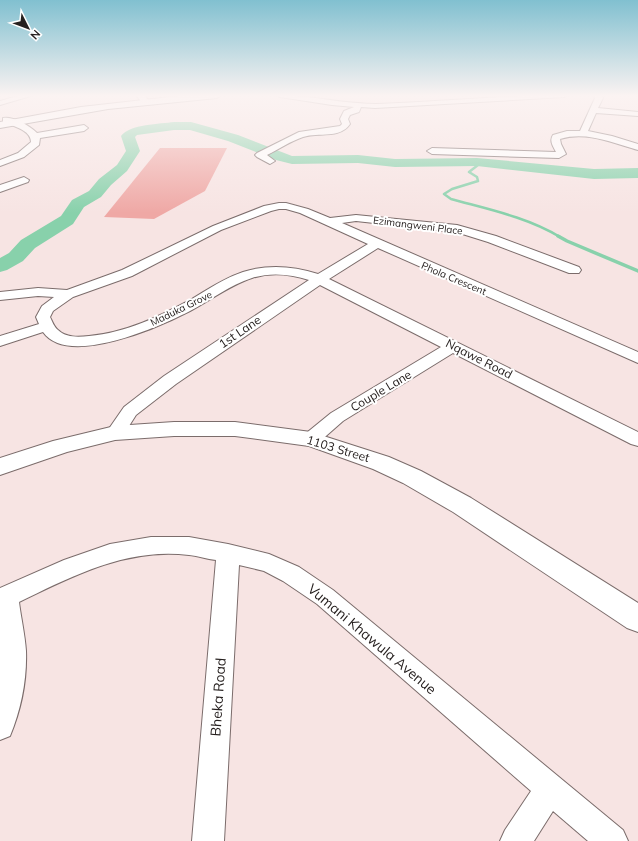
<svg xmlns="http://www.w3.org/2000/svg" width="638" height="841" font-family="Mulish,sans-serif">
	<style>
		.green { fill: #efa8a5 }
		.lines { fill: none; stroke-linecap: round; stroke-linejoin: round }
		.stream-far1 { stroke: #88d1ab; stroke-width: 2.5 }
		.stream { stroke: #88d1ab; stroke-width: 3.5 }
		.river { fill: #88d1ab; fill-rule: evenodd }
		.minor-casing { stroke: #7b6c6b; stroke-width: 2 }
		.tertiary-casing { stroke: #7b6c6b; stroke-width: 2 }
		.minor { fill: #fff; fill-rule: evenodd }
		.tertiary { fill: #fff; fill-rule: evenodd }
		.labels { text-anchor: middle; stroke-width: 4; stroke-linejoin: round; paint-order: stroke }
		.far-street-label { font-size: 10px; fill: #26201f; stroke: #fff }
		.street-label { font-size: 12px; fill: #26201f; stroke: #fff }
		.near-street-label { font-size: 14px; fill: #26201f; stroke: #fff }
	</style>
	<rect width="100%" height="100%" fill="#f7e4e3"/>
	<path class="green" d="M160,148H227L205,191L154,219L104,217Z"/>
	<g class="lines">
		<path class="stream-far1" d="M477,162L478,165L469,172L477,177L478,181L452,189L444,194L451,199C487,209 527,217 560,237"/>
		<path class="stream" d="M558,236L567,241L638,271"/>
		<path class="river" d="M174,122H191L238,135L292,156L358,155L395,159L477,158L594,169L638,168V178L594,179L477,166L395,167L358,163L292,164L276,160L228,141L190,130H174L137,135L135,137L140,151L127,171L111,185L101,197L84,207L73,224L35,248L23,261L7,270L0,272V258L9,253L21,240L61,216L72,200L89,191L99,179L117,165L126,151L121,136C130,124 160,124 174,122Z"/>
		<defs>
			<path id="minor" d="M21,95H34L0,105V101Z
				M136,95H144L149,101L145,103H142Z
				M276,95C310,95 343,104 376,104C440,102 504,95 568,95L564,97L375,108L361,107L359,112L350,115L348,119L350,124C340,139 319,132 303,137C291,141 279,149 267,155L275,161L270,164L257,157L255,155L257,153L299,132L340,126L342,124L340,119L344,111L354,107L332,105L280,97Z
				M594,95H602L603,98L598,108L638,112V116L596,113L588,131L612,136L638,144V150C612,143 587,131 560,139L561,144L566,154L559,158L432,154L427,151L432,148L556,152C553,146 549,141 553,135L567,131H580L595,98Z
				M3,118C14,116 30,126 37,133L84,125L88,128L84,131L40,138L39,145L24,157L0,166V160L18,153L31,142C31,130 13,126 3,122Z
				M24,177L29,180L28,182L0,192V185Z
				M279,203H286L308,209L330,218L356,215L457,225L496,236L579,267L581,270L579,273H569L488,242L456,232L356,221L342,223L638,352V363L378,248L329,279L638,432V446L631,444L453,353L343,421L318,443L311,445L304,443L302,439L304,435L331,413L441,347L320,285L176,384L136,415L122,437L115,439L108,437L106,433L124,407L164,376L309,280C291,274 270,272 252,278C230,285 211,300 190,311C161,326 68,368 43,332L0,346V336L39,324L36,317L42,306L54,297L38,296L0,300V292L38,288L67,290L122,270L213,226L264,206ZM279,209H286L300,213L368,244L318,274C293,266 268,264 243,272C225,278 208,289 192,299C161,316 125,333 89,336C79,337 66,338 58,330C54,327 52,321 50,317L53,311L73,297L132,276L221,230L271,211Z
				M151,537H189L228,544L269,554L299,567L333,590L623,830L628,841H588L553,811L534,841H500L505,830L531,791L317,604L283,581L264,571L239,565L224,841H192L216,560C207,559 198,556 189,555C128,547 72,576 19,602C21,618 25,635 26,651C27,679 21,710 10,736L0,740V588L64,560L110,544Z"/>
			<path id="tertiary" d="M188,95H221L217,98L108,109L0,128V122L81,107Z
				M174,422H235L311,432L389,457L421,471L471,498L638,603V632L627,628L453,512L403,483L373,469L309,446L235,436H174L115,440L67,452L0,475V458L53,441L115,426Z"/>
		</defs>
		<use href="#minor" class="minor-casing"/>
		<use href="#tertiary" class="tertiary-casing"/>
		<use href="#minor" class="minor"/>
		<use href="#tertiary" class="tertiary"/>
	</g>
	<linearGradient id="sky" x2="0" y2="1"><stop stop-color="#81c0d0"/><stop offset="0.45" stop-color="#fbf3f2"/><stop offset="1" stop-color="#fbf3f2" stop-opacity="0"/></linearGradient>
	<rect width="638" height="213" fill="url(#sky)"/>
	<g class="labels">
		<g class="far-street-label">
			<text transform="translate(418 225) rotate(7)" y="4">Ezimangweni Place</text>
			<text transform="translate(454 278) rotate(23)" y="4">Phola Crescent</text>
			<text transform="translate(181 308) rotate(-26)" y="4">Maduka Grove</text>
		</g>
		<g class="street-label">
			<text transform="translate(240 332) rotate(-34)" y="4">1st Lane</text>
			<text transform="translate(479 359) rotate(27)" y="4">Nqawe Road</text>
			<text transform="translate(381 391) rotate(-31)" y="4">Couple Lane</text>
			<text transform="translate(338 449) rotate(17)" y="4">1103 Street</text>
		</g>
		<g class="near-street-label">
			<text transform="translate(372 639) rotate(40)" y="5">Vumani Khawula Avenue</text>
			<text transform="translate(218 697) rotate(-86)" y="5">Bheka Road</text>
		</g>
	</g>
	<g transform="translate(28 28) rotate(132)" stroke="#ffffff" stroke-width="3" paint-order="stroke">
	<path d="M0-3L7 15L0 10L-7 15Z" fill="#26201f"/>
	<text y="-6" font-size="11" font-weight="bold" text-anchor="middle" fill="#26201f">N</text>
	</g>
</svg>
